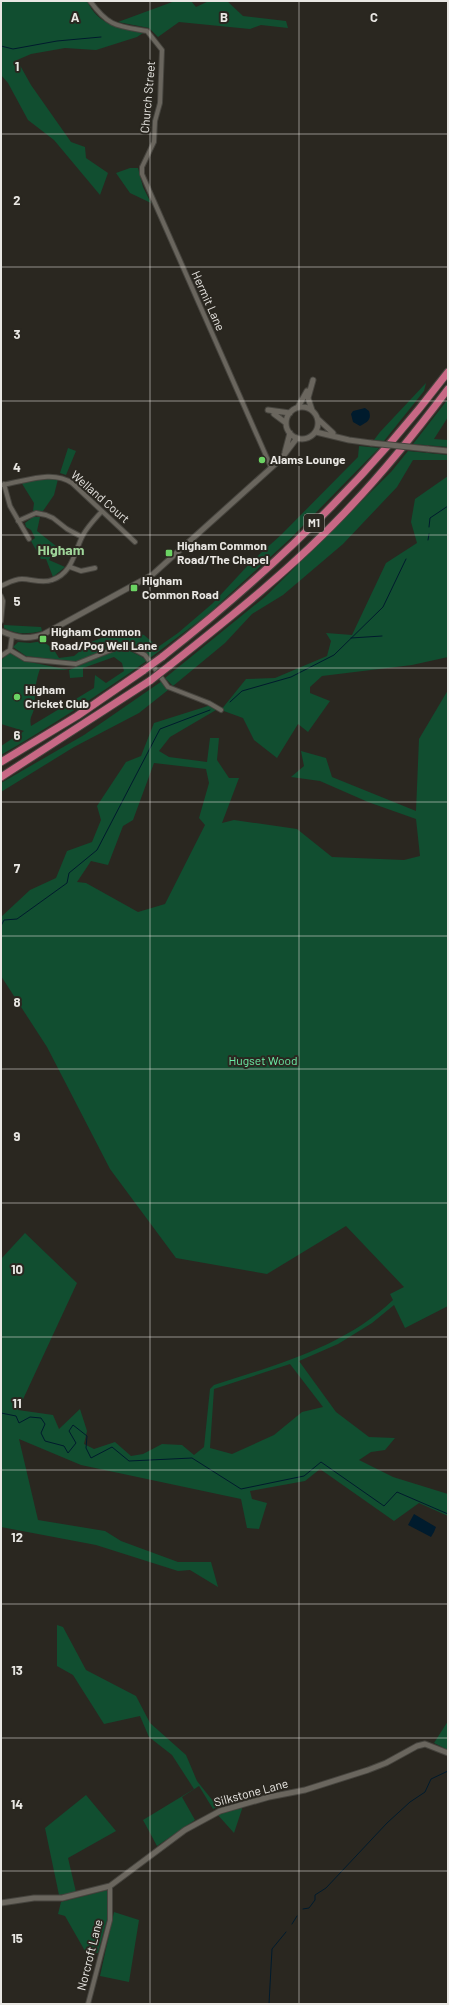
<svg xmlns="http://www.w3.org/2000/svg" width="449" height="2005" font-family="Barlow,sans-serif">
	<style>
		.green { fill: #114e30; fill-rule: evenodd }
		.water { fill: #001b2d }
		.lines { fill: none; stroke-linecap: round; stroke-linejoin: round }
		.stream { stroke: #001b2d; stroke-width: 1 }
		.minor-casing { stroke: #46443e; stroke-width: 6 }
		.tertiary-casing { stroke: #46443e; stroke-width: 7 }
		.motorway-casing { stroke: #46443e; stroke-width: 9 }
		.minor { stroke: #6a665e; stroke-width: 4 }
		.tertiary { stroke: #6a665e; stroke-width: 5 }
		.motorway { stroke: #c86885; stroke-width: 7 }
		.tertiary-bridge-casing { stroke: #46443e; stroke-width: 7; stroke-linecap: butt }
		.motorway-bridge-casing { stroke: #46443e; stroke-width: 9; stroke-linecap: butt }
		.tertiary-bridge { stroke: #6a665e; stroke-width: 5 }
		.motorway-bridge { stroke: #c86885; stroke-width: 7 }
		.grid { fill: none; stroke: #e9e7e3; stroke-width: 1; stroke-opacity: 0.55 }
		.poi-dot { fill: #6bd363; stroke: #2a2720; stroke-width: 1.5 }
		.labels { text-anchor: middle; stroke-width: 4; stroke-linejoin: round; paint-order: stroke }
		.shield { fill: #2a2720; stroke: #b0ada8; stroke-width: 1 }
		.shield-label { font-size: 11px; font-weight: bold; fill: #e9e7e3 }
		.street-label { font-size: 12px; fill: #e9e7e3; stroke: #2a2720 }
		.poi-label { font-size: 12px; font-weight: bold; fill: #e9e7e3; stroke: #2a2720; text-anchor: start }
		.park-label { font-size: 12px; fill: #6ceda7; stroke: #2a2720 }
		.quarter-label { font-size: 14px; font-weight: bold; fill: #9fd69a; stroke: #2a2720 }
		.grid-label { font-size: 13px; text-anchor: middle; font-weight: bold; fill: #e9e7e3; stroke: #2a2720; stroke-width: 4; stroke-linejoin: round; paint-order: stroke }
	</style>
	<rect width="100%" height="100%" fill="#2a2720"/>
	<path class="green" d="M1,1H87C98,25 120,29 143,33L137,37L96,50L65,48L31,54L17,60L31,85L71,142L85,147L86,158L108,173L100,195L54,140L28,120L8,83L1,75Z
		M175,1H191L196,7L209,1H227L243,16L286,21L288,28L261,25L250,29L179,22L158,37L149,28L118,22Z
		M130,168H138L143,187L151,203L130,193L116,173Z
		M426,383L424,391L384,441L374,440L380,432Z
		M448,399V417L434,439L448,440V447L413,444Z
		M359,446L379,448L291,538L207,615L150,658L140,648L130,644L117,645L76,662L26,656L13,647L18,642L30,643L43,641L54,650L59,658L74,656L91,642L123,630L144,635L158,647L178,633L213,603L252,561L281,535L358,457Z
		M68,448L76,451L66,475L60,473Z
		M408,451L448,455V460H413L397,487L343,544L283,595L252,614L225,643L173,686L165,678L266,596L391,472Z
		M448,476V657L412,665L322,676L310,687V693L330,701L308,732L298,724L277,758L254,740L243,718L221,710L246,679L275,678L327,656L331,641L326,633L352,635L386,563L417,543L411,522L415,499Z
		M49,478L58,479L54,495L43,511H33L34,503L21,482Z
		M33,517H40L37,531L56,546L49,560L65,567L53,577L46,559H41L31,541L35,538L31,530L26,527L25,523Z
		M4,625L41,627L42,631C28,634 17,635 4,628Z
		M115,651H130L148,660C100,694 51,726 1,755V746L24,731L1,724V660L10,652L25,661L69,670ZM114,657L122,663L124,671L106,683L95,675L94,688L31,726C29,716 33,716 34,708C36,691 34,686 40,669L69,670L70,678L83,677V668Z
		M162,681L168,690L139,713L74,747L1,792V783L84,735Z
		M448,690V1306L405,1328L394,1305L372,1323L338,1344L299,1361L336,1412L369,1437L395,1438L385,1450L371,1452L359,1460L393,1477L448,1494V1516L419,1503L394,1521L320,1469L305,1481L250,1491L252,1499L267,1503L259,1529L247,1528L241,1499L81,1465L19,1439L38,1520L105,1531L121,1541L178,1562H211L218,1587L190,1570L178,1571L96,1545L1,1527V1259L25,1233L77,1283L18,1410L53,1415L59,1429L80,1409L87,1431L84,1444L94,1449L115,1442L131,1456L143,1454L162,1444L182,1445L194,1455L204,1447L210,1389L214,1385C276,1365 344,1347 393,1300L390,1294L404,1287L346,1226L267,1274L176,1258L110,1169L47,1047L1,976V917L30,890L56,878L67,851L92,842L101,820L97,806L126,762L141,756L154,723L211,705L216,710L170,737L159,751L169,757L207,762L210,738H219L217,760L229,778H239L222,823L234,820L297,829L332,857L404,860L420,856L416,819L368,802L320,781L291,777L304,766L301,751L326,758L332,777L416,811L419,739ZM154,763L206,769L209,783L199,818L205,825L165,904L138,912L86,883L77,882L91,861L108,865L123,826L133,820ZM290,1364L323,1407L302,1412L274,1435L232,1454L210,1448L214,1389Z
		M57,1625L63,1627L86,1670L136,1696L150,1723L186,1755L197,1781L213,1801L221,1806L213,1809L199,1786L182,1797L195,1820L157,1846L143,1820L194,1789L172,1755L149,1737L140,1716L104,1724L73,1675L57,1666Z
		M448,1721V1750L434,1743Z
		M86,1795L116,1831L68,1858L76,1892L59,1895L45,1828Z
		M243,1806L234,1833L217,1814Z
		M108,1890L107,1920L98,1953L85,1951L65,1916L58,1914L61,1902Z
		M114,1912L139,1920L129,1982L100,1976Z"/>
	<path class="water" d="M365,408L369,411C372,420 367,422 360,426L353,422L351,414L353,411Z
		M414,1514L436,1527L434,1532L421,1525L434,1532L431,1537L408,1525Z"/>
	<g class="lines">
		<path class="stream" d="M1,46L13,49L57,41L101,37
			M429,527L430,518L448,506
			M428,540L429,534
			M351,638L382,636
			M230,702L242,691L291,677L334,655L383,607L406,559
			M1,926L4,920L17,919L67,883L69,873L97,850L160,729L210,710
			M1,1413L16,1416L19,1423L30,1417L41,1418L45,1424L41,1433L45,1441L64,1446L68,1453L76,1443L69,1431L73,1425L87,1436L86,1448L91,1458L112,1447L129,1461L192,1458L241,1489L304,1476L321,1462L384,1506L397,1492L448,1514
			M303,1909L309,1908L315,1900V1895L326,1888L387,1823L410,1802L425,1792L431,1779L448,1771
			M292,1924L297,1916
			M269,2004L272,1949L286,1932"/>
		<defs>
			<path id="minor" d="M90,1C109,27 117,26 147,31L162,50L160,103L155,121L154,142L142,167V174L271,467
				M4,484L10,506L29,539
				M1,485C24,482 52,469 72,483L135,542
				M18,521L36,513L46,515L53,518L67,529L82,537
				M70,567L81,571L95,568
				M1,586C8,583 14,579 22,579C32,579 42,584 52,580C73,573 74,552 83,535C88,526 95,519 102,511
				M1,596L3,601L1,621
				M12,636L10,650L25,659L76,664L116,648L128,646L145,655L168,687L209,703L221,710
				M1,656L10,650
				M88,2004L110,1920V1886"/>
			<path id="tertiary" d="M286 423a16 16 0 1 1 32 0a16 16 0 1 1-32 0Z
				M298,407L307,391
				M268,410L290,413
				M312,410L308,398L313,380
				M274,414L286,423
				M319,420L333,433
				M316,432L349,440L371,443
				M428,449L448,451
				M285,452L290,433
				M1,631C17,638 28,640 44,634L152,575L281,459L297,438
				M1,1903L34,1898H62L110,1886L185,1830L220,1811L269,1797L305,1790L368,1770L386,1763L417,1746L425,1744L448,1753"/>
			<path id="motorway" d="M162,657C268,574 367,479 448,372
				M169,666C232,616 296,565 351,506C386,469 418,429 448,389
				M1,762L77,716L144,670
				M1,777L151,680"/>
		</defs>
		<use href="#minor" class="minor-casing"/>
		<use href="#tertiary" class="tertiary-casing"/>
		<use href="#motorway" class="motorway-casing"/>
		<use href="#minor" class="minor"/>
		<use href="#tertiary" class="tertiary"/>
		<use href="#motorway" class="motorway"/>
		<defs>
			<path id="tertiary-bridge" d="M371,443L428,449"/>
			<path id="motorway-bridge" d="M144,670L162,657
				M151,680L169,666"/>
		</defs>
		<use href="#tertiary-bridge" class="tertiary-bridge-casing"/>
		<use href="#motorway-bridge" class="motorway-bridge-casing"/>
		<use href="#tertiary-bridge" class="tertiary-bridge"/>
		<use href="#motorway-bridge" class="motorway-bridge"/>
	</g>
	<path class="grid" d="M150,1V2004M299,1V2004M1,134H448M1,267H448M1,401H448M1,535H448M1,668H448M1,802H448M1,936H448M1,1069H448M1,1203H448M1,1337H448M1,1470H448M1,1604H448M1,1738H448M1,1871H448"/>
	<g class="poi-dot">
		<circle cx="262" cy="460" r="4"/>
		<rect x="165" y="549" width="8" height="8" rx="2"/>
		<rect x="130" y="584" width="8" height="8" rx="2"/>
		<rect x="39" y="635" width="8" height="8" rx="2"/>
		<circle cx="17" cy="697" r="4"/>
	</g>
	<g class="labels">
		<rect class="shield" x="304" y="514" width="20" height="18" rx="3"/>
		<g class="shield-label">
			<text x="314" y="527">M1</text>
		</g>
		<g class="street-label">
			<text transform="translate(148 97) rotate(-85)" y="4">Church Street</text>
			<text transform="translate(208 301) rotate(66)" y="4">Hermit Lane</text>
			<text transform="translate(100 497) rotate(41)" y="4">Welland Court</text>
			<text transform="translate(251 1793) rotate(-15)" y="4">Silkstone Lane</text>
			<text transform="translate(90 1955) rotate(-76)" y="4">Norcroft Lane</text>
		</g>
		<g class="poi-label">
			<text x="270" y="464">Alams Lounge</text>
			<text x="177" y="550">Higham Common<tspan x="177" dy="14">Road/The Chapel</tspan></text>
			<text x="142" y="585">Higham<tspan x="142" dy="14">Common Road</tspan></text>
			<text x="51" y="636">Higham Common<tspan x="51" dy="14">Road/Pog Well Lane</tspan></text>
			<text x="25" y="694">Higham<tspan x="25" dy="14">Cricket Club</tspan></text>
		</g>
		<g class="park-label">
			<text x="263" y="1065">Hugset Wood</text>
		</g>
		<g class="quarter-label">
			<text x="61" y="555">Higham</text>
		</g>
	</g>
	<g class="grid-label">
		<text x="75" y="22">A</text>
		<text x="224" y="22">B</text>
		<text x="374" y="22">C</text>
		<text x="17" y="71">1</text>
		<text x="17" y="205">2</text>
		<text x="17" y="339">3</text>
		<text x="17" y="472">4</text>
		<text x="17" y="606">5</text>
		<text x="17" y="740">6</text>
		<text x="17" y="873">7</text>
		<text x="17" y="1007">8</text>
		<text x="17" y="1141">9</text>
		<text x="17" y="1274">10</text>
		<text x="17" y="1408">11</text>
		<text x="17" y="1542">12</text>
		<text x="17" y="1675">13</text>
		<text x="17" y="1809">14</text>
		<text x="17" y="1943">15</text>
	</g>
	<rect width="449" height="2005" fill="none" stroke="#e9e7e3" stroke-width="4"/>
</svg>
